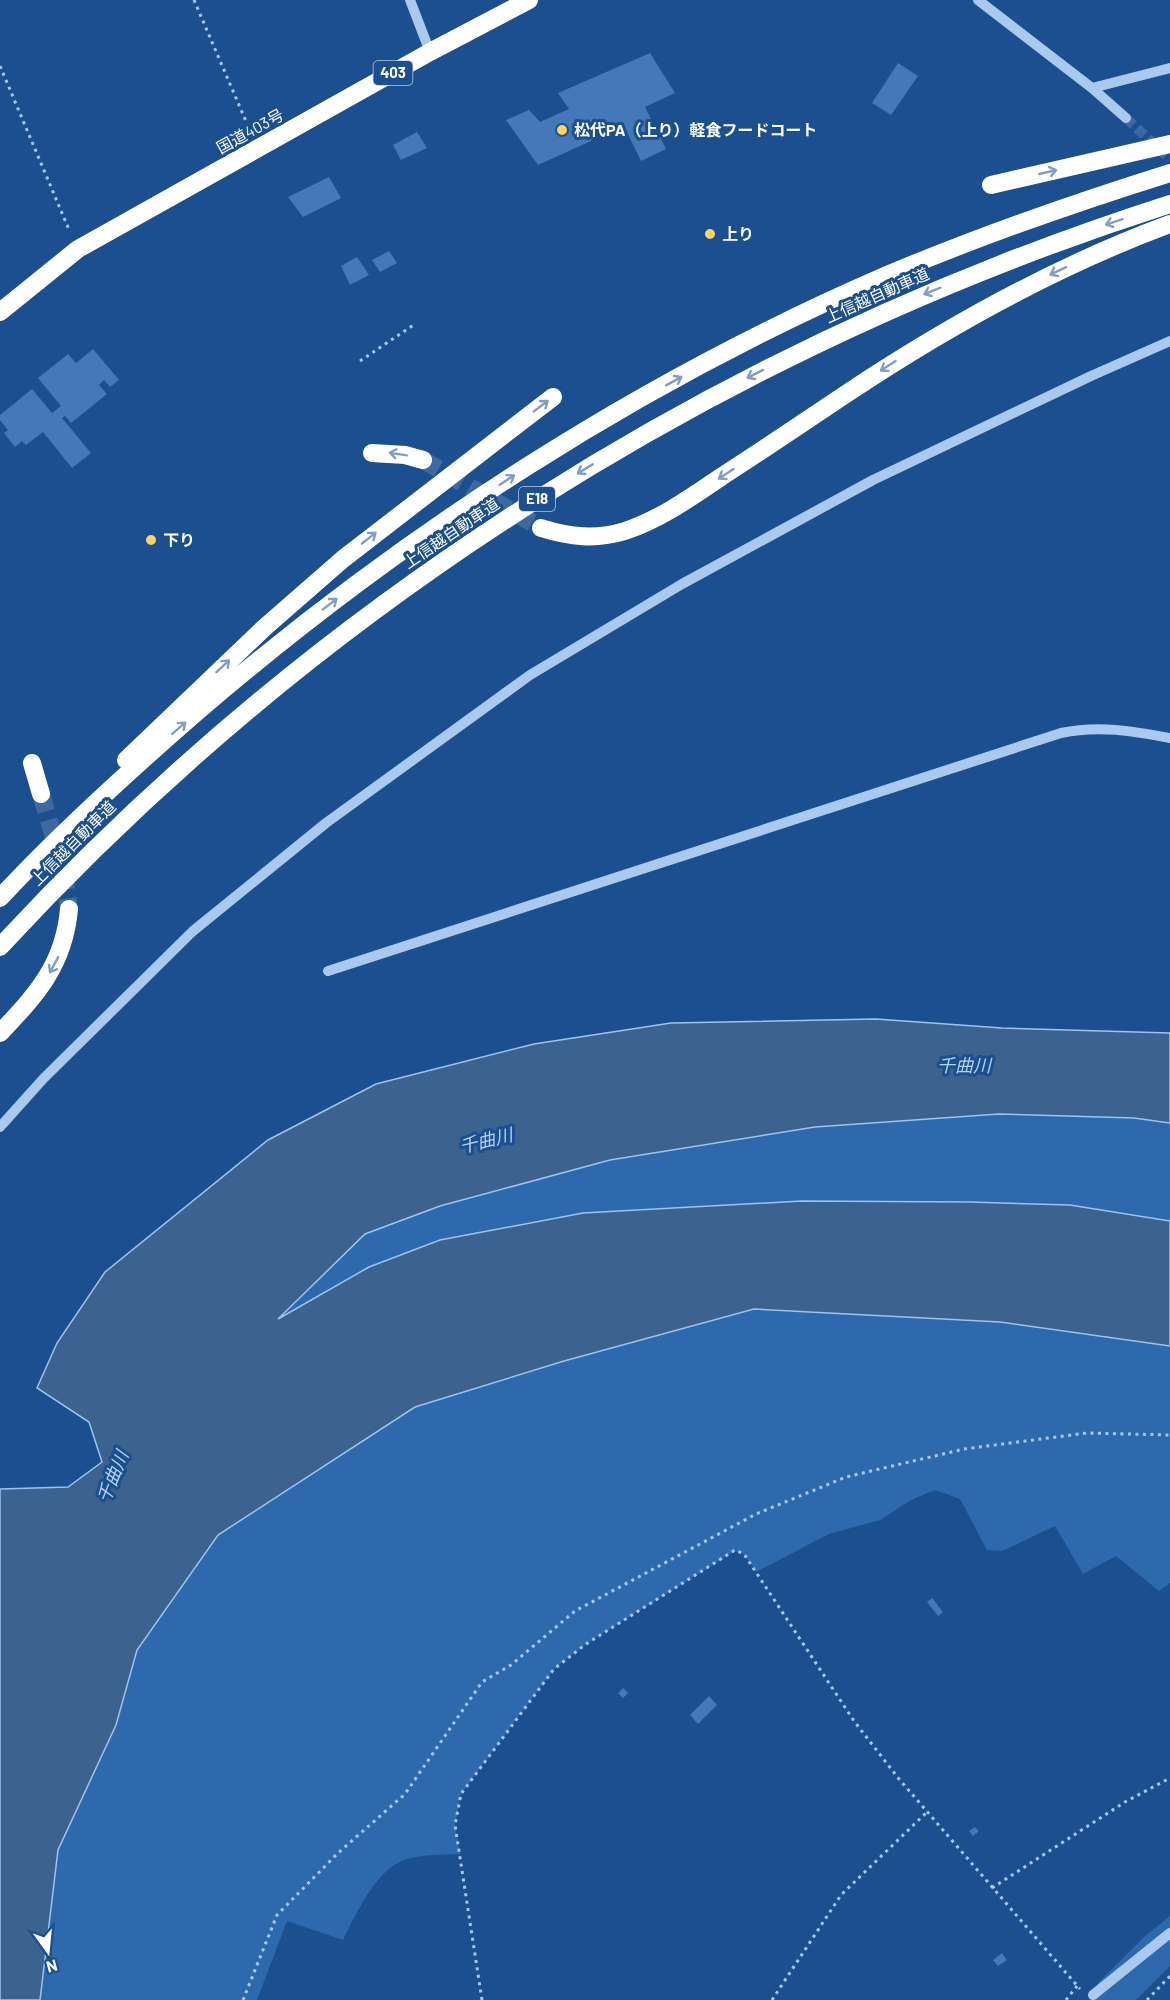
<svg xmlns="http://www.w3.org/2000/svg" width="1170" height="2000" font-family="Barlow,'Noto Sans JP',sans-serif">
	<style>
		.green { fill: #2e69ad }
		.water { fill: #3c6290; stroke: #9cc4f0; stroke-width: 1.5 }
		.building { fill: #4478b7 }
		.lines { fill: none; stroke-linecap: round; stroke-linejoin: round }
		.minor-tunnel { stroke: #3d69a0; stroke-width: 10; stroke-dasharray: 10 5; stroke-linecap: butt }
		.highway-tunnel { stroke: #3d69a0; stroke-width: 18; stroke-dasharray: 18 9; stroke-linecap: butt }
		.path { stroke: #a9c9ee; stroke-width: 3; stroke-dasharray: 3 4.5; stroke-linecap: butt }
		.minor { stroke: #a9c9ee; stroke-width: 10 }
		.highway { stroke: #fff; stroke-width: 18 }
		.oneway { stroke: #829ec1 }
		.poi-dot { fill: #ffd166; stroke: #1b4f8f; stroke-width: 2 }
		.labels { text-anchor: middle; stroke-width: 6; stroke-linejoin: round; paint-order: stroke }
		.shield { fill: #1b4f8f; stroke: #bbcadd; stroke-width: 1.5 }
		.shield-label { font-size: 15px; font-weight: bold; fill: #fff }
		.poi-label { font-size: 16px; font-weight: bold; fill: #fff; stroke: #1b4f8f; text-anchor: start }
		.street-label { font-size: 16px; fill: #fff; stroke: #1b4f8f }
		.water-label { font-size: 18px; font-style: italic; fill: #b5d3f5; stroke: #1b4f8f }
	</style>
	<rect width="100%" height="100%" fill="#1b4f8f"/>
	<path class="green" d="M999,1114L1134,1118L1170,1123V1221L1070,1205L970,1202L802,1201L583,1213L440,1240L369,1267L276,1320L365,1234L440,1206L610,1160L815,1127Z
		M754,1309L1000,1322L1170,1346V1583L1159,1591L1116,1556L1083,1574L1055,1526L1002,1551L987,1550L960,1499L935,1490L911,1500L880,1520L829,1534L756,1572L744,1554L735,1551L586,1644L554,1669L461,1794L455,1825L460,1854C441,1855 421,1854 404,1860C375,1871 356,1914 343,1940L287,1921L257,2000H40L58,1850L116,1725L137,1650L218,1535L415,1407L564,1361Z
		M1170,1916V1929L1097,1989L1098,1983L1145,1936Z
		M1170,1937V1966L1136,2000H1093Z"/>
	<path class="water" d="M876,1019L1002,1028L1170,1033V1123L1134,1118L999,1114L815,1127L610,1160L440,1206L365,1234L278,1319L369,1267L440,1240L583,1213L802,1201L970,1202L1070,1205L1170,1221V1346L1000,1322L754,1309L564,1361L415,1407L218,1535L137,1650L116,1725L58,1850L40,2000H0V1489L68,1487L102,1462L89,1422L37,1388L57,1343L105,1272L268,1140L376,1084L534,1044L671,1023Z"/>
	<path class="building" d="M650,53L675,93L645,107L666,149L641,161L624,126L538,165L506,120L529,110L540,122L569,109L558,93Z
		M898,63L918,76L891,115L872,103Z
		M417,132L427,148L401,160L393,145Z
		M329,177L341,198L303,217L288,197Z
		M389,251L397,263L380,272L372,260Z
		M357,257L369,275L350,285L341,266Z
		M93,349L119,380L110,387L104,380L99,385L107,394L71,423L65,416L62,418L91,453L72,468L43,432L26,445L22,441L15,447L4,433L8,430L0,420V415L32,389L52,413L61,406L38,378L68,354L76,363Z
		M932,1598L943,1612L938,1616L927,1602Z
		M623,1688L628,1693L623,1698L618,1693Z
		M709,1696L717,1705L698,1724L690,1715Z
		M975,1827L979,1831L973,1836L969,1831Z
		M1002,1953L1007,1960L998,1966L993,1960Z"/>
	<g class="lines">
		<path class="minor-tunnel" d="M1126,118L1170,159"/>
		<path class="highway-tunnel" d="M423,460L541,528
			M41,794L62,864L69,909"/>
		<path class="path" d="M194,0L251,133
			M0,66L70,232
			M360,361L415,324
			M992,1888L1125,1802L1170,1778
			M243,2000L277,1915L338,1853L405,1794L482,1682L511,1665L575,1611L756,1514L846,1477L964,1449L1087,1433L1170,1435
			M482,2000L455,1825L461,1794L554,1669L586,1644L735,1550L744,1554L854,1721L899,1779L1080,1989
			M772,2000L841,1895L927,1812
			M1066,2000L1077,1986
			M1147,2000L1170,1976"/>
		<path class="minor" d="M410,0L430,52
			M978,0L1092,88L1126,118
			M1092,88L1170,68
			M328,971L1061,733C1099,725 1132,731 1170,738
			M0,1127L44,1078L193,931L326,823L530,675L682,584L873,480L1091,376L1170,341
			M1093,1995L1170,1933"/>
		<path class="highway" d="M991,185L1170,144
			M0,312L78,249L430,52L529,0
			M372,453L405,455L423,460
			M541,528C570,537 596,540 625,531C661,519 693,496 724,475C766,448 807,420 849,392C950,325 1056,266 1170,224
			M126,760L264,628L343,559L553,397
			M32,763L41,794
			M0,898C61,832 130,770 198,711C404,534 637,383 887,275C980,236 1074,203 1170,173
			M0,947C318,602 723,347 1170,204
			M0,1033C37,994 64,965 69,909"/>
	</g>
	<defs><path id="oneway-shaft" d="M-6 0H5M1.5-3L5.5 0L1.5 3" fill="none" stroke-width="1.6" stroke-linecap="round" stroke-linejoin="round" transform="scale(1.5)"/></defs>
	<g class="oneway">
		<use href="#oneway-shaft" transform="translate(1048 172) rotate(-13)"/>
		<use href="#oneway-shaft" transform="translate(1114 222) rotate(162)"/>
		<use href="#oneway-shaft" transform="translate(1058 271) rotate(155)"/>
		<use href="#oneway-shaft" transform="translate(932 291) rotate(158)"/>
		<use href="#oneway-shaft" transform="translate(888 366) rotate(147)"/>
		<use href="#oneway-shaft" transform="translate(755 374) rotate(153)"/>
		<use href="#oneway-shaft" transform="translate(674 381) rotate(-29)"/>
		<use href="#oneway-shaft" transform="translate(541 406) rotate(-37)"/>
		<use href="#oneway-shaft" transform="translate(398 454) rotate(-171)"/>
		<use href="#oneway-shaft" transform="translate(585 469) rotate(149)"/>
		<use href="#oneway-shaft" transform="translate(726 474) rotate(147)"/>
		<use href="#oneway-shaft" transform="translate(507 480) rotate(-33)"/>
		<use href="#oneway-shaft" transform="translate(369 538) rotate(-38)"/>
		<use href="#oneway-shaft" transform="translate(330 604) rotate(-37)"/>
		<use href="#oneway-shaft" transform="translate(223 666) rotate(-43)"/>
		<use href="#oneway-shaft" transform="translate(179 728) rotate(-41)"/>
		<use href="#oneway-shaft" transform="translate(54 965) rotate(118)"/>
	</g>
	<g class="poi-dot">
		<circle cx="562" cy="130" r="6"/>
		<circle cx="710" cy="234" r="6"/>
		<circle cx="151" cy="540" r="6"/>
	</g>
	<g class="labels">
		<g class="shield">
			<rect x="373.5" y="61" width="39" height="24" rx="4.5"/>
			<rect x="519" y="487" width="36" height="24" rx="4.5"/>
		</g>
		<g class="shield-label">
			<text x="393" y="78">403</text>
			<text x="537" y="504">E18</text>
		</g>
		<g class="poi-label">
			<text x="574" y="136">松代PA（上り）軽食フードコート</text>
			<text x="722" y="240">上り</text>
			<text x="163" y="546">下り</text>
		</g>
		<g class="street-label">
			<text transform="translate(250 131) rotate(-29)" y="6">国道403号</text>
			<text transform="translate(877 295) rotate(-24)" y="6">上信越自動車道</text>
			<text transform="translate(451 533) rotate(-34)" y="6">上信越自動車道</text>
			<text transform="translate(73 843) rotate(-45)" y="6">上信越自動車道</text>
		</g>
		<g class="water-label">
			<text x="964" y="1072">千曲川</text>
			<text transform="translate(486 1141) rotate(-14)" y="6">千曲川</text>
			<text transform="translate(113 1477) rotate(-68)" y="6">千曲川</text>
		</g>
	</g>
	<g transform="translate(48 1952) rotate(165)" stroke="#1b4f8f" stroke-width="4.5" paint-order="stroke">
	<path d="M0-4.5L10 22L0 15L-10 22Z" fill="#ffffff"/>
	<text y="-9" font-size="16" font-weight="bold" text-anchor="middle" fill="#ffffff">N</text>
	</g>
</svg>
